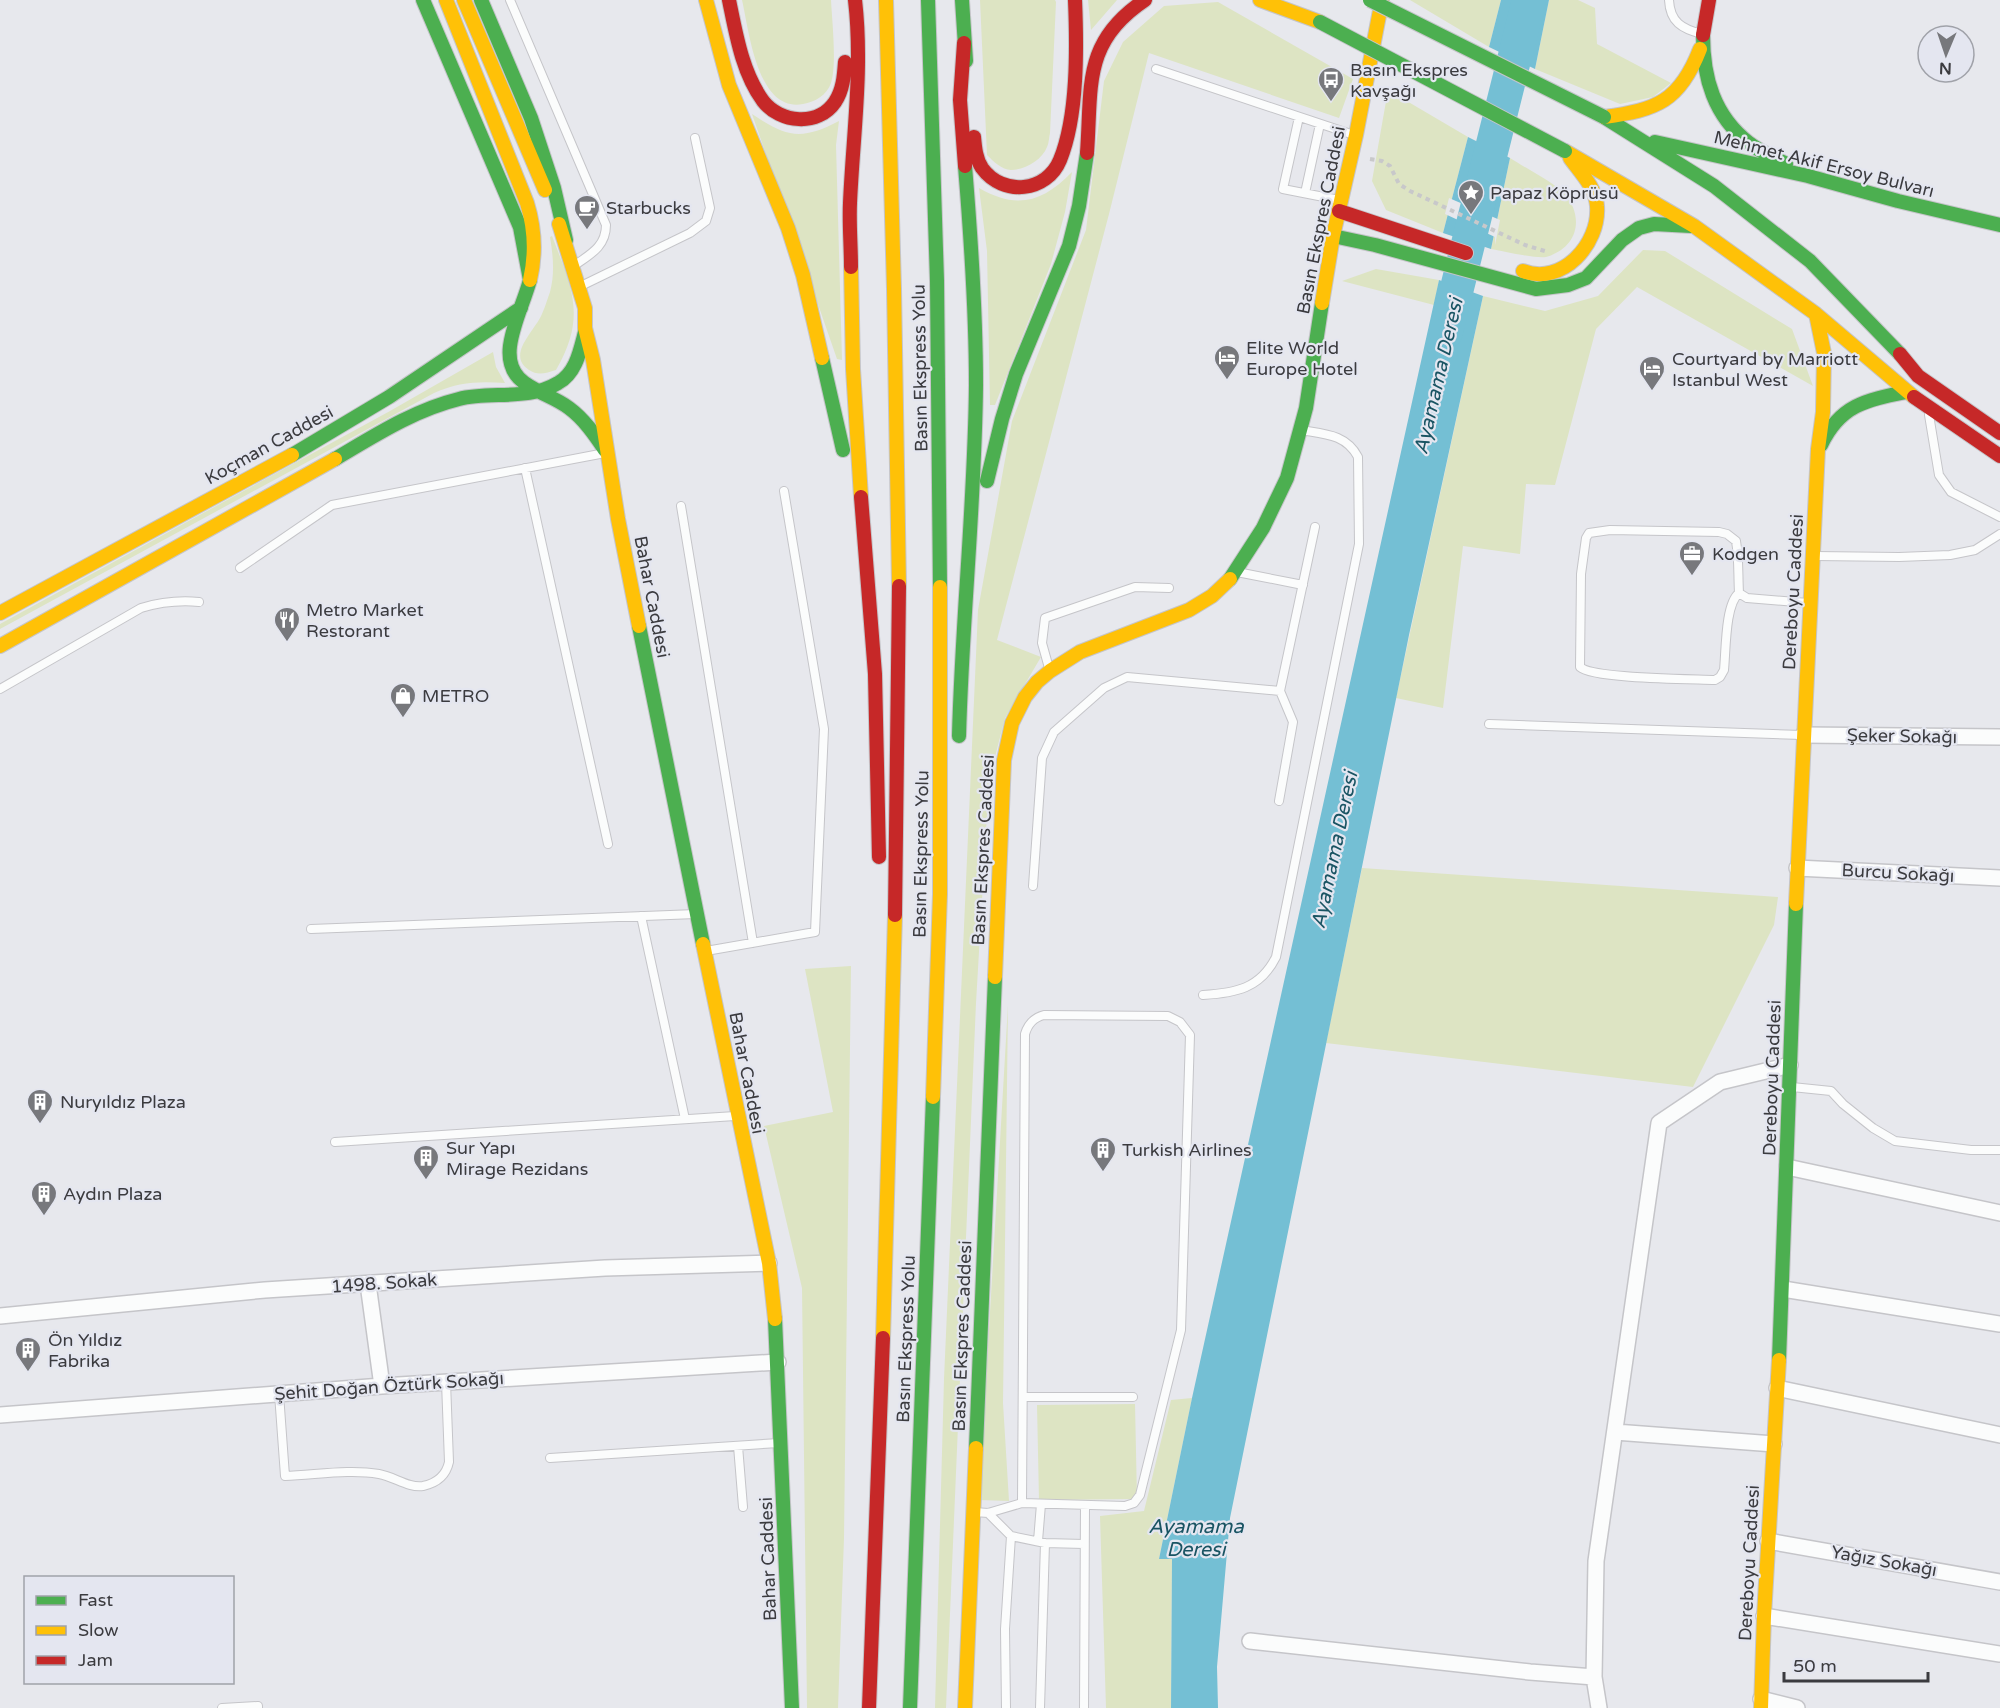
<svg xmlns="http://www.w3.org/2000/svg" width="2000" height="1708" font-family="'Varela Round',sans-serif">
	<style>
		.green { fill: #dde4c3 }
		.water { fill: #74bfd4 }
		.pier { fill: #e7e8ed }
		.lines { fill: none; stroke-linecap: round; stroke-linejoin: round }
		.river { stroke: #74bfd4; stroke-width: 34 }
		.lane-casing { stroke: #c5c5c9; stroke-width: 10 }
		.street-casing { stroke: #c5c5c9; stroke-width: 18 }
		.fast-casing { stroke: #c5c5c9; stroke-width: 16 }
		.slow-casing { stroke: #c5c5c9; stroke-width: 16 }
		.jam-casing { stroke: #c5c5c9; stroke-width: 16 }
		.path { stroke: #c8c8ca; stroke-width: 4; stroke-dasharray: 4.5 4.5; stroke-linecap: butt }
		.lane { stroke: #fbfcfc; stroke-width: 8 }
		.street { stroke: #fbfcfc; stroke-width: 15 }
		.fast { stroke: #4caf50; stroke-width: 14 }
		.slow { stroke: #ffc107; stroke-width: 14 }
		.jam { stroke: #c62828; stroke-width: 14 }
		.fast-bridge-casing { stroke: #c5c5c9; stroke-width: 16; stroke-linecap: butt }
		.fast-bridge { stroke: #4caf50; stroke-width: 14 }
		.labels { text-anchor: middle; stroke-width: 4.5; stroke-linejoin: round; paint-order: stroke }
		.poi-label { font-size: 18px; fill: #3b3b3f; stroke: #e4e6f0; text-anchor: start }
		.street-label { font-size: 18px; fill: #3b3b3f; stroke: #e4e6f0 }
		.water-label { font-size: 20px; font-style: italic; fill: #195463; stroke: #e4e6f0 }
	</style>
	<rect width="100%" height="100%" fill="#e7e8ed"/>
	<path class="green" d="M742,0H831C832,20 837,65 831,83C827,95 815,102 803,104C757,113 749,30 742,0Z
		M980,0H1055L1056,2L1050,133C1049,137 1049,143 1047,147C1042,160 1025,170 1011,170C1002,170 993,161 987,155Z
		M1088,0H1117L1091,30Z
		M1410,0H1501L1489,47Z
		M1549,0H1578L1595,8L1597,44L1671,83L1653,97L1620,104L1535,69Z
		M1218,2L1353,79L1339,118L1149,53L1109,214L997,640L1041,657L1005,718L989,780L976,1003L946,1708H935L944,1379L978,610L1012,421L1086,230L1104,81L1123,42L1164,6Z
		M1388,90L1468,137L1443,233L1386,210L1372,181Z
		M752,114C786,137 801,141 839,121L836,145L842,360L837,359Z
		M1510,158C1522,166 1555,183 1564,193C1585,217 1578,248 1546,257C1537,259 1502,251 1491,249Z
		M1072,172L1065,212L1051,264L995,405H990L987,251L979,188C1017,210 1043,202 1072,172Z
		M552,236C572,288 587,317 556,370C546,373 538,376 529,370C507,356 532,333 540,318C544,311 547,300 550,292C555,273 553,255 550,237Z
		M1643,250L1665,251L1792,329L1813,386L1637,287L1596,329L1555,485L1526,484L1520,554L1463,546L1443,708L1396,698L1483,296L1545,311L1598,296Z
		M1376,269L1439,280L1434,305L1342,281Z
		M493,352L496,367L505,383C479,381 458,382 434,393L0,629V624L390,411Z
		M1362,868L1778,897L1774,925L1693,1087L1326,1043Z
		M851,966L844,1538L838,1708H807L802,1288L764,1126L833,1112L805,969Z
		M1008,1005L1003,1403L1009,1501L979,1500Z
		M1192,1398L1159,1559H1172L1171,1708H1106L1100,1516L1144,1511L1171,1400Z
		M1135,1404L1137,1499L1039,1500L1037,1405Z"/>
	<path class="water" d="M1501,0H1549L1535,69L1489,47Z
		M1468,137L1510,158L1491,249L1443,233Z
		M1439,280L1483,296L1409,635L1230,1518L1217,1667L1218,1708H1171L1172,1559H1159L1192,1398Z"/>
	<path class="pier" d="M1449,198L1500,220L1495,245V237L1445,214Z"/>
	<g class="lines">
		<path class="river" d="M1446,332L1529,0"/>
		<defs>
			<path id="lane" d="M510,0L606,225C606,246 591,254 575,265
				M1669,0C1670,22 1682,29 1702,34
				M1156,69L1354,135
				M1299,117L1283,189L1339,200
				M1305,193L1320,124
				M581,286L690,233L706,221L710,208L695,138
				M1929,415L1939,475L1951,492L2000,517
				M525,468L608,844
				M681,506L753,943
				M1610,530L1719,532L1727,534L1736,541C1739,558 1738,575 1739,593C1725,604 1726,651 1724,670L1720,677L1715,680C1692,679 1593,679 1580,667L1581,574L1586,538L1589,533Z
				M1815,556L1899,557L1950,555L1975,550L2000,534
				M240,568L332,505L605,453
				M1237,572L1303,585
				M1739,593L1747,598L1808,603
				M1049,668L1042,643L1045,618L1135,587L1169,588
				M0,689L141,608C161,602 178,600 199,602
				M1489,724L1802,735
				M1279,801L1293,722L1280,691L1315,527
				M1033,886L1042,758L1054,732L1104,688L1127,677L1280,691
				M641,916L685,1119
				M311,929L696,914
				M706,951L815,932L824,729L784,491
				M1203,995C1235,993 1260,989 1276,957L1359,544L1358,457C1346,434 1324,434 1301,430
				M1792,1087L1831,1091L1843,1104L1873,1128L1895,1141L1971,1150H2000
				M335,1142L735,1116
				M279,1394L285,1476C316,1475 349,1469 379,1474C395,1477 408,1488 423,1486C437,1483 446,1476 449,1462L446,1382
				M1023,1397H1133
				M738,1446L743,1507
				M550,1458L779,1443
				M975,1512L988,1513L1022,1503L1125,1506L1134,1503L1140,1495L1181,1330L1190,1035L1180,1022L1168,1016L1044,1015C1033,1018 1028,1024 1025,1034L1022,1503
				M988,1513L1011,1536L1045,1543L1084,1544
				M1038,1541L1041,1504
				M222,1708L258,1706V1708
				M1006,1708L1005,1629L1011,1536
				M1040,1708L1045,1543
				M1084,1708L1085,1505"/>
			<path id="street" d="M1803,735L2000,737
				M1797,868L2000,878
				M1787,1167L2000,1213
				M368,1284L382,1386
				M1783,1289L2000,1324
				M0,1316L265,1290L605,1268L769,1263
				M1777,1388L2000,1435
				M0,1415L382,1386L778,1362
				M1615,1432L1774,1444
				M1768,1541L2000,1582
				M1764,1616L2000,1654
				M1250,1641L1530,1672L1594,1677
				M1761,1699L1797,1708
				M1599,1708L1594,1677L1596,1561L1659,1123L1720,1082L1790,1065"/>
			<path id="fast" d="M423,0L520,227L530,280
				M481,0L531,118L554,188L566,240
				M928,0L937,281L940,587
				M962,0L966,61
				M1703,35C1703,78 1714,116 1749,143C1760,152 1774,157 1786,164
				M1604,117L1714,186L1810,261L1900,354
				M1655,142L1808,176L1898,201L2000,225
				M1333,236L1375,245L1536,289L1568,285L1586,278L1622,240L1639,228L1654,224L1691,226
				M530,280C524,302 513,323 510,346C505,388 544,389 569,408C584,419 595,435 605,450
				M822,358L843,450
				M1821,445C1840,405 1866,400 1906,392
				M292,455L389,397L521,308
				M335,459C374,436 414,410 459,399C490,391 529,401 558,383C576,373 580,351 585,332
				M987,481L1002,419L1016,374L1069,246L1079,206L1087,153
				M1230,579L1263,528L1287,478L1306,408L1322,303
				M639,626L703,944
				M959,736C962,619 975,502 976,385C976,312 971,239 965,166
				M775,1319L792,1708
				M1779,1360L1796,904
				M976,1448L995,977
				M910,1708L933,1097"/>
			<path id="slow" d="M446,0L527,203C535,229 536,254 530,280
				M464,0L545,190
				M706,0L729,85L788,228L803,275L822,358
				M886,0L894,289L899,586
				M1260,0L1320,22
				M1604,117C1657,110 1680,101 1700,49
				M1565,151L1694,226L1816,314L1914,397
				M559,224L585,308V328L593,360L618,519L639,626
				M851,267L853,369L861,497
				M1523,271C1562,286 1600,244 1597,206C1596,188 1580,172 1570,158
				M1322,303L1333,236L1356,135L1382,0
				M1816,314L1824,353L1823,412L1818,449
				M0,613L292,455
				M0,646L335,459
				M1796,904L1818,449
				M703,944L769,1263L775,1319
				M995,977L1004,760L1012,723L1025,697L1037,682L1050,671L1080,652L1189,610L1212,596L1230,579
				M933,1097L940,894V587
				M883,1338L895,915
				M965,1708L976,1448
				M1761,1708L1764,1616L1779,1360"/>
			<path id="jam" d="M729,0C736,34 742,72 763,101C780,123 818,127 835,102C843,90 844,76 845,62
				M1703,35L1709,0
				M964,43L960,100L965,166
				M974,137C975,148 976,159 982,168C1003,197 1047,192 1060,160C1078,116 1077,47 1075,0
				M1087,153C1092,86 1082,42 1145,0
				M1339,211L1466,253
				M851,267C851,246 849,224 850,203C853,135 863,68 855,0
				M1900,354L1918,376L2000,433
				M1914,397L2000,456
				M861,497L875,674L879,857
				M895,915L899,586
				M869,1708L883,1338"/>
		</defs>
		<use href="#lane" class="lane-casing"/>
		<use href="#street" class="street-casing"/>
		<use href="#fast" class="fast-casing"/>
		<use href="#slow" class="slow-casing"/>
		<use href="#jam" class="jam-casing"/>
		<path class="path" d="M1370,159L1382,161L1390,166L1399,184L1410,191L1525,245L1548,252"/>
		<use href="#lane" class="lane"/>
		<use href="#street" class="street"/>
		<use href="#fast" class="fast"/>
		<use href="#slow" class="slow"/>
		<use href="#jam" class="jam"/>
		<defs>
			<path id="fast-bridge" d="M1370,0L1604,117
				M1320,22L1565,151"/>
		</defs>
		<use href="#fast-bridge" class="fast-bridge-casing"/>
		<use href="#fast-bridge" class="fast-bridge"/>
	</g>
	<defs>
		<symbol id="bus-pin" viewBox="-11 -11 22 30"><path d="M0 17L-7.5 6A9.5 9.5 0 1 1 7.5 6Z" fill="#77787c" stroke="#e4e6f0"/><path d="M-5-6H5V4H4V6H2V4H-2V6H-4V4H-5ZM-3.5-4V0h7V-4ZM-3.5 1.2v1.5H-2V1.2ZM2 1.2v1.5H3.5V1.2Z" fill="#fff"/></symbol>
		<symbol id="sight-pin" viewBox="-11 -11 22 30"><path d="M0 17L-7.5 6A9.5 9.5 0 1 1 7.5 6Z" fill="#77787c" stroke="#e4e6f0"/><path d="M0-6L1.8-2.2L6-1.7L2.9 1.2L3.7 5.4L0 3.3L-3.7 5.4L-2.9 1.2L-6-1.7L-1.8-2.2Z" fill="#fff"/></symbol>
		<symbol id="cafe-pin" viewBox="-11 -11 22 30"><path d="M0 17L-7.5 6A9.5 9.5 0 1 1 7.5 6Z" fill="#77787c" stroke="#e4e6f0"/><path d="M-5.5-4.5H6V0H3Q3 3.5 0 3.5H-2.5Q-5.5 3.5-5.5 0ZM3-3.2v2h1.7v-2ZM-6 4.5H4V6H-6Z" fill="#fff"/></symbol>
		<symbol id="hotel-pin" viewBox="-11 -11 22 30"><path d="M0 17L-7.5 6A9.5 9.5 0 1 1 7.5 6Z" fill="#77787c" stroke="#e4e6f0"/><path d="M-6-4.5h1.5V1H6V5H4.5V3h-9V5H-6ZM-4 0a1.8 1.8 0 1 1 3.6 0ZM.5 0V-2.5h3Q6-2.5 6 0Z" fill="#fff"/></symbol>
		<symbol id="office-pin" viewBox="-11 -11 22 30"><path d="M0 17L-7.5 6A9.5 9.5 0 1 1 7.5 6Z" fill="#77787c" stroke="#e4e6f0"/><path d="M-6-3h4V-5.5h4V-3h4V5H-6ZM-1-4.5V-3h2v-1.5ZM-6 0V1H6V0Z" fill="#fff"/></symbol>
		<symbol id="restaurant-pin" viewBox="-11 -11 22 30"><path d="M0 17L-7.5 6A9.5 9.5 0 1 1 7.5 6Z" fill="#77787c" stroke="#e4e6f0"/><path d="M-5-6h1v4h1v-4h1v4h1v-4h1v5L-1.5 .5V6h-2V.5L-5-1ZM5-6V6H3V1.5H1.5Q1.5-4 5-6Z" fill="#fff"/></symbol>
		<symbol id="shop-pin" viewBox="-11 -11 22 30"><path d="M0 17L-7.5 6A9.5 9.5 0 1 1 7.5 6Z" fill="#77787c" stroke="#e4e6f0"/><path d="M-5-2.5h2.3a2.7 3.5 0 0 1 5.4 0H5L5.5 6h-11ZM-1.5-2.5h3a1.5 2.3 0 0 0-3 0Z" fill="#fff"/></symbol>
		<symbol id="building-pin" viewBox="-11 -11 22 30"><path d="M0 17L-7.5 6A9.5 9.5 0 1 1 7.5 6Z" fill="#77787c" stroke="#e4e6f0"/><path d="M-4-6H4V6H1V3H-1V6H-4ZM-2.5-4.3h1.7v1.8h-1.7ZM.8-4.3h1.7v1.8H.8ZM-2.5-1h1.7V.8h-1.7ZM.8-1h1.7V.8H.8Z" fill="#fff"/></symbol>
	</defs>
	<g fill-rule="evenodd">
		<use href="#bus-pin" x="1316" y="65" width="30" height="40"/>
		<use href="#sight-pin" x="1456" y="178" width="30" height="40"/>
		<use href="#cafe-pin" x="572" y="193" width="30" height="40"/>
		<use href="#hotel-pin" x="1212" y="343" width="30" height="40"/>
		<use href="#hotel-pin" x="1637" y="354" width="30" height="40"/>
		<use href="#office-pin" x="1677" y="539" width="30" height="40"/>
		<use href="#restaurant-pin" x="272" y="605" width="30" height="40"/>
		<use href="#shop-pin" x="388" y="681" width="30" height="40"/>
		<use href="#building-pin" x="25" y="1087" width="30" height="40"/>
		<use href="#building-pin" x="1088" y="1135" width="30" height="40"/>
		<use href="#building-pin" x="411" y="1143" width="30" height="40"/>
		<use href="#building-pin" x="29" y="1179" width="30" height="40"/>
		<use href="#building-pin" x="13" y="1335" width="30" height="40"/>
	</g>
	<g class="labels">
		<g class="poi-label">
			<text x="1350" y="76">Basın Ekspres<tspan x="1350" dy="21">Kavşağı</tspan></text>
			<text x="1490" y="199">Papaz Köprüsü</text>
			<text x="606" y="214">Starbucks</text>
			<text x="1246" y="354">Elite World<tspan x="1246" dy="21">Europe Hotel</tspan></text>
			<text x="1672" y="365">Courtyard by Marriott<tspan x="1672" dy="21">Istanbul West</tspan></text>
			<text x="1712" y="560">Kodgen</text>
			<text x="306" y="616">Metro Market<tspan x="306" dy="21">Restorant</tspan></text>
			<text x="422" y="702">METRO</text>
			<text x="60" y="1108">Nuryıldız Plaza</text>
			<text x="446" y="1154">Sur Yapı<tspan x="446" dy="21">Mirage Rezidans</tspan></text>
			<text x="1122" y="1156">Turkish Airlines</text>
			<text x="63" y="1200">Aydın Plaza</text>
			<text x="48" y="1346">Ön Yıldız<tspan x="48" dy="21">Fabrika</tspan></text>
		</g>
		<g class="street-label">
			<text transform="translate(1824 164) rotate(14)" y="6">Mehmet Akif Ersoy Bulvarı</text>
			<text transform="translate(1321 220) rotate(-79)" y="6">Basın Ekspres Caddesi</text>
			<text transform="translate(920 368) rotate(-91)" y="6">Basın Ekspress Yolu</text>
			<text transform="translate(269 445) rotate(-29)" y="6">Koçman Caddesi</text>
			<text transform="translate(1793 592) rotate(-87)" y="6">Dereboyu Caddesi</text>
			<text transform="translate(652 597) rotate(79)" y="6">Bahar Caddesi</text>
			<text transform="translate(1902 736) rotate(1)" y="6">Şeker Sokağı</text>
			<text transform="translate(983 850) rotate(-87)" y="6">Basın Ekspres Caddesi</text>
			<text transform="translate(921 854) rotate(-89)" y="6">Basın Ekspress Yolu</text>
			<text transform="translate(1898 873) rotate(3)" y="6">Burcu Sokağı</text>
			<text transform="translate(747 1073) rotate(79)" y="6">Bahar Caddesi</text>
			<text transform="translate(1772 1078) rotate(-88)" y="6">Dereboyu Caddesi</text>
			<text transform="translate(384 1283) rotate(-4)" y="6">1498. Sokak</text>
			<text transform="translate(962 1336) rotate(-88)" y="6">Basın Ekspres Caddesi</text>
			<text transform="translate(906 1339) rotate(-88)" y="6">Basın Ekspress Yolu</text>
			<text transform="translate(389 1386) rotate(-4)" y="6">Şehit Doğan Öztürk Sokağı</text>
			<text transform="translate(768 1559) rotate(-92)" y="6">Bahar Caddesi</text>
			<text transform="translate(1884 1561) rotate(10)" y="6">Yağız Sokağı</text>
			<text transform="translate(1749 1563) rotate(-87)" y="6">Dereboyu Caddesi</text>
		</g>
		<g class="water-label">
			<text transform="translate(1438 376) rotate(-77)" y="7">Ayamama Deresi</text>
			<text transform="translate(1334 850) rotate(-78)" y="7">Ayamama Deresi</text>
			<text x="1196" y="1533">Ayamama<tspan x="1196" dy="23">Deresi</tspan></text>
		</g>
	</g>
	<rect x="24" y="1576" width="210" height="108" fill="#e4e6f0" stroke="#a0a2a9" stroke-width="1.5"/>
	<rect x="36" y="1596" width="30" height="9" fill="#4caf50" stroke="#a0a2a9" stroke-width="1.5"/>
	<text x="78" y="1606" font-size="18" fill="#3b3b3f">Fast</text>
	<rect x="36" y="1626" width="30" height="9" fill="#ffc107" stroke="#a0a2a9" stroke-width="1.5"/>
	<text x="78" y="1636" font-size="18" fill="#3b3b3f">Slow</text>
	<rect x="36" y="1656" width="30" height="9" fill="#c62828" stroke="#a0a2a9" stroke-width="1.5"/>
	<text x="78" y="1666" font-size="18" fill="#3b3b3f">Jam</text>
	<g transform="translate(1946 54) rotate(182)"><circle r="28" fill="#e4e6f0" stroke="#a0a2a9" stroke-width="1.5"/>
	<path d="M0-4.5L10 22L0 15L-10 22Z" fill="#77787c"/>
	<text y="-9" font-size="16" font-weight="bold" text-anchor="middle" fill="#3b3b3f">N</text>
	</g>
	<path d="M1784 1672v9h144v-9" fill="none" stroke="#3b3b3f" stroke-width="3"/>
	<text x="1793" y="1672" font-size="18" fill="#3b3b3f" stroke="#e4e6f0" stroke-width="4.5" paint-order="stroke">50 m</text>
</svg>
